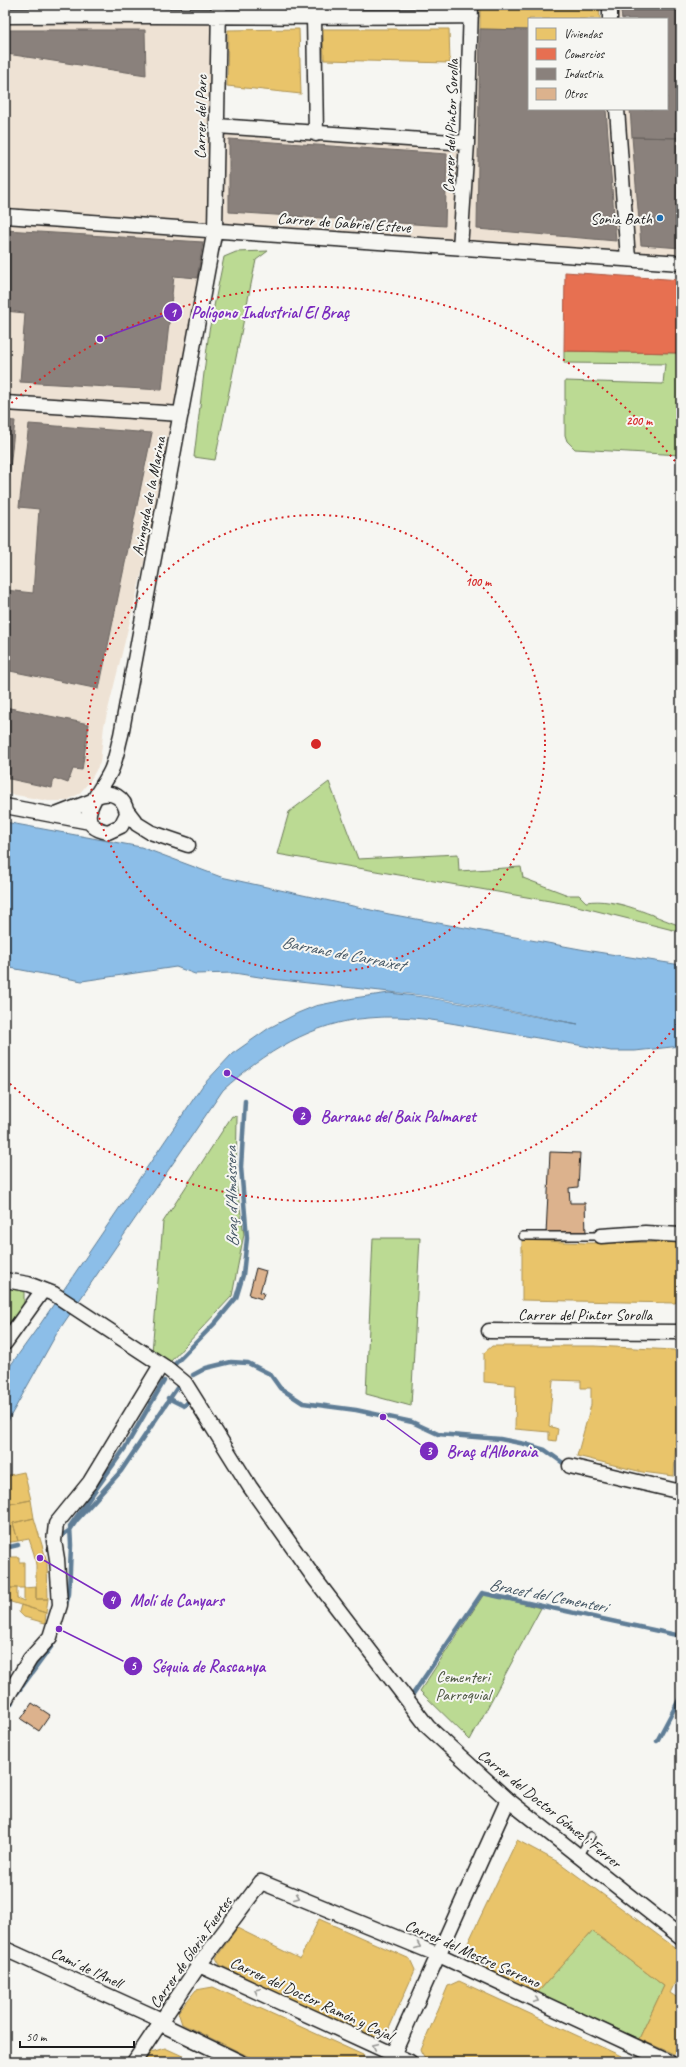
<svg xmlns="http://www.w3.org/2000/svg" width="686" height="2067" font-family="Caveat,sans-serif">
	<style>
		.built { fill: #eee2d4 }
		.green { fill: #bbda93; stroke: #6c7b58 }
		.water { fill: #8cbee8; stroke: #5f7d96 }
		.pier { fill: #f6f6f2 }
		.homes { fill: #e9c46a; stroke: #ac9253 }
		.shops { fill: #e76f51; stroke: #aa5641 }
		.industry { fill: #8a817c; stroke: #69635f }
		.lines { fill: none; stroke-linecap: round; stroke-linejoin: round }
		.stream { stroke: #5f7d96; stroke-width: 4.5 }
		.building { fill: #dcb28d; stroke: #1c1c1c }
		.service-casing { stroke: #1c1c1c; stroke-width: 10 }
		.minor-casing { stroke: #1c1c1c; stroke-width: 17 }
		.service { stroke: #f6f6f2; stroke-width: 7 }
		.minor { stroke: #f6f6f2; stroke-width: 14 }
		.oneway { stroke: #949492 }
		.ring { fill: none; stroke: #d62828; stroke-width: 2; stroke-dasharray: 2 4 }
		.poi-dot { fill: #1f6fb2; stroke: #f6f6f2; stroke-width: 1.5 }
		.labels { text-anchor: middle; stroke-width: 4; stroke-linejoin: round; paint-order: stroke }
		.street-label { font-size: 16px; fill: #1c1c1c; stroke: #f6f6f2 }
		.poi-label { font-size: 16px; fill: #1c1c1c; stroke: #f6f6f2; text-anchor: end }
		.park-label { font-size: 16px; fill: #4c5540; stroke: #f6f6f2 }
		.water-label { font-size: 17px; font-style: italic; fill: #435563; stroke: #f6f6f2 }
		.centre { fill: #d62828; stroke: #f6f6f2; stroke-width: 2 }
		.ring-label { font-size: 12px; text-anchor: middle; font-weight: bold; fill: #d62828; stroke: #f6f6f2; stroke-width: 4; stroke-linejoin: round; paint-order: stroke }
		.leader { fill: none; stroke: #7b2cbf; stroke-width: 1.5 }
		.callout-dot { fill: #7b2cbf; stroke: #f6f6f2; stroke-width: 1.5 }
		.mark-label { font-size: 12px; text-anchor: middle; font-weight: bold; fill: #fff }
		.callout-label { font-size: 17px; text-anchor: middle; font-weight: bold; fill: #7b2cbf; stroke: #f6f6f2; stroke-width: 4; stroke-linejoin: round; paint-order: stroke }
	</style>
	<rect width="100%" height="100%" fill="#f6f6f2"/>
	<filter id="ink" filterUnits="userSpaceOnUse"><feTurbulence type="fractalNoise" baseFrequency=".025" numOctaves="2"/><feDisplacementMap in="SourceGraphic" scale="8" xChannelSelector="R" yChannelSelector="G"/><feConvolveMatrix kernelMatrix="1 2 1 2 8 2 1 2 1" color-interpolation-filters="sRGB"/></filter>
	<g filter="url(#ink)">
		<path class="built" d="M610,5H681V263L215,230L181,414L104,726L100,763L90,781L79,794L66,801H48L5,793V16L218,15L217,126L467,143L470,29L529,30V109H667V19H610Z"/>
		<path class="green" d="M268,251L256,260L215,460L194,457L209,331L224,257L236,252Z
			M564,351L681,353V455L575,449L567,441L565,435V381L663,384L665,364L564,363Z
			M329,782L358,859L458,854L459,871L521,867L523,878L568,895H579L586,902C617,897 652,916 681,926V932L573,905L277,854L289,812Z
			M232,1116L237,1117L236,1183L244,1234L232,1296L170,1362L152,1352L163,1222Z
			M373,1238H420L411,1406L366,1394Z
			M5,1288L24,1291V1306L5,1332Z
			M484,1594L541,1608L470,1740L420,1691Z
			M592,1931L664,1986L639,2039L538,1992Z"/>
		<path class="water" d="M5,822L141,847L221,877L389,914L591,951L681,965V1046L635,1051H611C569,1043 526,1036 483,1029C446,1022 407,1014 369,1018C313,1022 264,1053 223,1090L57,1333L5,1426V1373L41,1323L203,1085L232,1054L269,1028L298,1013L315,1006L354,998L389,993L425,997L578,1024L426,996L272,979L234,973L195,974L176,967L82,981L5,967Z"/>
		<path class="pier" d="M390,992L426,996L578,1024L426,997Z"/>
		<path class="homes" d="M480,5H599L600,19H529V30L480,29Z
			M299,29L301,94L227,86L228,30Z
			M323,29H449L450,63L324,60Z
			M522,1240L586,1243L681,1242V1297L675,1303L522,1300Z
			M492,1346H594L674,1350L680,1357L674,1476L642,1472L577,1456L591,1405V1388H581V1381L553,1380L549,1426L558,1429L556,1441L549,1440V1432L515,1429L516,1385L484,1382V1353Z
			M24,1472L31,1500L5,1505V1476Z
			M31,1500L34,1518L13,1523L18,1541L5,1543V1529L10,1528L5,1505Z
			M34,1518L47,1562L48,1599H36V1565L34,1554L29,1539L18,1541L13,1523Z
			M5,1557H19V1562H24V1588H8V1601L5,1600Z
			M36,1587V1599H48L46,1613L8,1601V1588H17V1598L24,1601V1588Z
			M21,1605L46,1613L45,1623L24,1617L19,1612Z
			M517,1840L560,1863L681,1952V1970L670,1993L681,2000V2051L674,2054L639,2039L664,1986L592,1931L538,1992L475,1964L467,1945Z
			M319,1919L410,1959L415,1970L387,2033L372,2039L220,1965L216,1958L237,1928L300,1959Z
			M459,1981L632,2061L631,2062H426L421,2050L448,1986Z
			M213,1987L363,2055L365,2062H260L182,2024L178,2012L196,1990Z
			M165,2048L196,2062H144L151,2052Z"/>
		<path class="shops" d="M565,272L681,280V353L564,351Z"/>
		<path class="industry" d="M620,5H681V138L632,137L630,109H667V19H622Z
			M480,29L529,30V109H606L616,241L477,229Z
			M8,30H145L146,75L7,54Z
			M632,137L681,138V248L641,245Z
			M229,139L447,154L445,226L229,212Z
			M5,230L203,242L197,278L174,276L162,390L20,382L25,313L5,311Z
			M5,420L15,421L5,516Z
			M29,424L152,433L99,689L5,670V590L33,593L39,509L19,507Z
			M5,707L89,724L82,770L73,769L68,783L54,778L52,788L5,778Z"/>
		<g class="lines">
			<path class="stream" d="M175,1364L216,1322L236,1298L243,1275L247,1238L241,1167L245,1101
				M193,1375L206,1368L231,1362L248,1363L270,1374L280,1388L303,1403L356,1410L412,1422L438,1434L500,1439L525,1444L545,1450L563,1463
				M168,1398L184,1406L189,1401
				M61,1536L70,1530L76,1521L121,1471L177,1388
				M5,1548L18,1545
				M65,1608L69,1594L71,1545L70,1526L125,1448L164,1381
				M18,1692L51,1647L54,1641
				M413,1694L482,1593L681,1636
				M5,1712L12,1702
				M657,1741L681,1696"/>
		</g>
		<path class="building" d="M550,1152L580,1153L578,1187L569,1188L570,1203H585L586,1234H546Z
			M256,1268L266,1271L260,1292L264,1293L262,1299L249,1295Z
			M32,1703L50,1715L39,1731L21,1719Z"/>
		<g class="lines">
			<defs>
				<path id="service" d="M523,1236H601
					M580,1855L591,1836"/>
				<path id="minor" d="M610,5V19
					M5,16C160,15 315,18 471,16
					M314,17L316,134
					M617,109L628,259
					M217,126L467,143
					M5,216L681,263
					M460,248L467,143L471,5
					M5,403L181,414
					M97,796C112,790 125,797 127,814L121,826L108,832C66,824 105,788 112,768C116,758 118,746 121,735L215,229L219,5
					M5,806L90,822
					M127,811L137,824L150,832L188,845
					M56,815L92,801
					M601,1236L645,1233L681,1235
					M5,1280L28,1284L54,1294L168,1369L185,1383L250,1487L315,1579L428,1727L508,1800L681,1937
					M489,1331L681,1332
					M5,1343L43,1290
					M570,1466L681,1492
					M5,1700L30,1659L50,1637L60,1605L57,1559L54,1541L56,1524L90,1482L161,1365
					M5,1949L155,2017L161,2024L240,2062
					M199,1965L410,2062
					M134,2062L199,1965L261,1882L439,1955L669,2062
					M390,2062L508,1800"/>
			</defs>
			<use href="#service" class="service-casing"/>
			<use href="#minor" class="minor-casing"/>
			<use href="#service" class="service"/>
			<use href="#minor" class="minor"/>
		</g>
		<defs><path id="oneway-chevron" d="M-2-3.5L2.5 0L-2 3.5" fill="none" stroke-width="1.6" stroke-linecap="round" stroke-linejoin="round"/></defs>
		<g class="oneway">
			<use href="#oneway-chevron" transform="translate(297 1897) rotate(22)"/>
			<use href="#oneway-chevron" transform="translate(418 1946) rotate(22)"/>
			<use href="#oneway-chevron" transform="translate(257 1991) rotate(-155)"/>
			<use href="#oneway-chevron" transform="translate(536 2000) rotate(25)"/>
			<use href="#oneway-chevron" transform="translate(375 2046) rotate(-155)"/>
		</g>
	</g>
	<g class="ring">
		<circle cx="316" cy="744" r="229"/>
		<path d="M681 1019A457 457 0 0 1 7 1081M7 407A457 457 0 0 1 681 469"/>
	</g>
	<circle class="poi-dot" cx="660" cy="218" r="4"/>
	<g class="labels">
		<g class="street-label">
			<text transform="translate(200 117) rotate(-89)" y="6">Carrer del Parc</text>
			<text transform="translate(450 126) rotate(-88)" y="6">Carrer del Pintor Sorolla</text>
			<text transform="translate(344 222) rotate(4)" y="6">Carrer de Gabriel Esteve</text>
			<text transform="translate(148 496) rotate(-79)" y="6">Avinguda de la Marina</text>
			<text x="585" y="1320">Carrer del Pintor Sorolla</text>
			<text transform="translate(550 1808) rotate(39)" y="6">Carrer del Doctor Gómez i Ferrer</text>
			<text transform="translate(190 1952) rotate(-55)" y="6">Carrer de Gloria Fuertes</text>
			<text transform="translate(473 1953) rotate(24)" y="6">Carrer del Mestre Serrano</text>
			<text transform="translate(87 1967) rotate(25)" y="6">Camí de l'Anell</text>
			<text transform="translate(312 1998) rotate(25)" y="6">Carrer del Doctor Ramón y Cajal</text>
		</g>
		<g class="poi-label">
			<text x="652" y="224">Sonia Bath</text>
		</g>
		<g class="park-label">
			<text x="463" y="1682">Cementeri<tspan x="463" dy="18">Parroquial</tspan></text>
		</g>
		<g class="water-label">
			<text transform="translate(343 953) rotate(11)" y="6">Barranc de Carraixet</text>
			<text transform="translate(231 1197) rotate(-91)" y="6">Braç d'Almàssera</text>
			<text transform="translate(548 1595) rotate(11)" y="6">Bracet del Cementeri</text>
		</g>
	</g>
	<circle cx="316" cy="744" r="6" class="centre"/>
	<g class="ring-label">
		<text x="639" y="425">200 m</text>
		<text x="478" y="586">100 m</text>
	</g>
	<path class="leader" d="M100 339L173 312M227 1073L302 1116M383 1417L429 1451M40 1558L112 1600M59 1629L133 1666"/>
	<g class="callout-dot">
		<circle cx="100" cy="339" r="4"/>
		<circle cx="227" cy="1073" r="4"/>
		<circle cx="383" cy="1417" r="4"/>
		<circle cx="40" cy="1558" r="4"/>
		<circle cx="59" cy="1629" r="4"/>
		<circle cx="173" cy="312" r="10"/>
		<circle cx="302" cy="1116" r="10"/>
		<circle cx="429" cy="1451" r="10"/>
		<circle cx="112" cy="1600" r="10"/>
		<circle cx="133" cy="1666" r="10"/>
	</g>
	<g class="mark-label">
		<text x="173" y="317">1</text>
		<text x="302" y="1120">2</text>
		<text x="429" y="1455">3</text>
		<text x="112" y="1604">4</text>
		<text x="133" y="1670">5</text>
	</g>
	<g class="callout-label">
		<text x="270" y="318">Polígono Industrial El Braç</text>
		<text x="398" y="1122">Barranc del Baix Palmaret</text>
		<text x="492" y="1457">Braç d'Alboraia</text>
		<text x="177" y="1606">Molí de Canyars</text>
		<text x="208" y="1672">Séquia de Rascanya</text>
	</g>
	<rect width="686" height="2067" fill="none" stroke="#f6f6f2" stroke-width="20"/>
	<rect x="10" y="10" width="666" height="2047" fill="none" stroke="#1c1c1c" stroke-width="1.5" filter="url(#ink)"/>
	<rect x="528" y="18" width="140" height="92" fill="#f6f6f2" stroke="#9f9f9c"/>
	<rect x="536" y="28" width="20" height="12" fill="#e9c46a" stroke="#9f9f9c"/>
	<text x="564" y="38" font-size="12" fill="#1c1c1c">Viviendas</text>
	<rect x="536" y="48" width="20" height="12" fill="#e76f51" stroke="#9f9f9c"/>
	<text x="564" y="58" font-size="12" fill="#1c1c1c">Comercios</text>
	<rect x="536" y="68" width="20" height="12" fill="#8a817c" stroke="#9f9f9c"/>
	<text x="564" y="78" font-size="12" fill="#1c1c1c">Industria</text>
	<rect x="536" y="88" width="20" height="12" fill="#dcb28d" stroke="#9f9f9c"/>
	<text x="564" y="98" font-size="12" fill="#1c1c1c">Otros</text>
	<path d="M20 2041v6h114v-6" fill="none" stroke="#1c1c1c" stroke-width="2"/>
	<text x="26" y="2041" font-size="12" fill="#1c1c1c" stroke="#f6f6f2" stroke-width="3" paint-order="stroke">50 m</text>
</svg>
